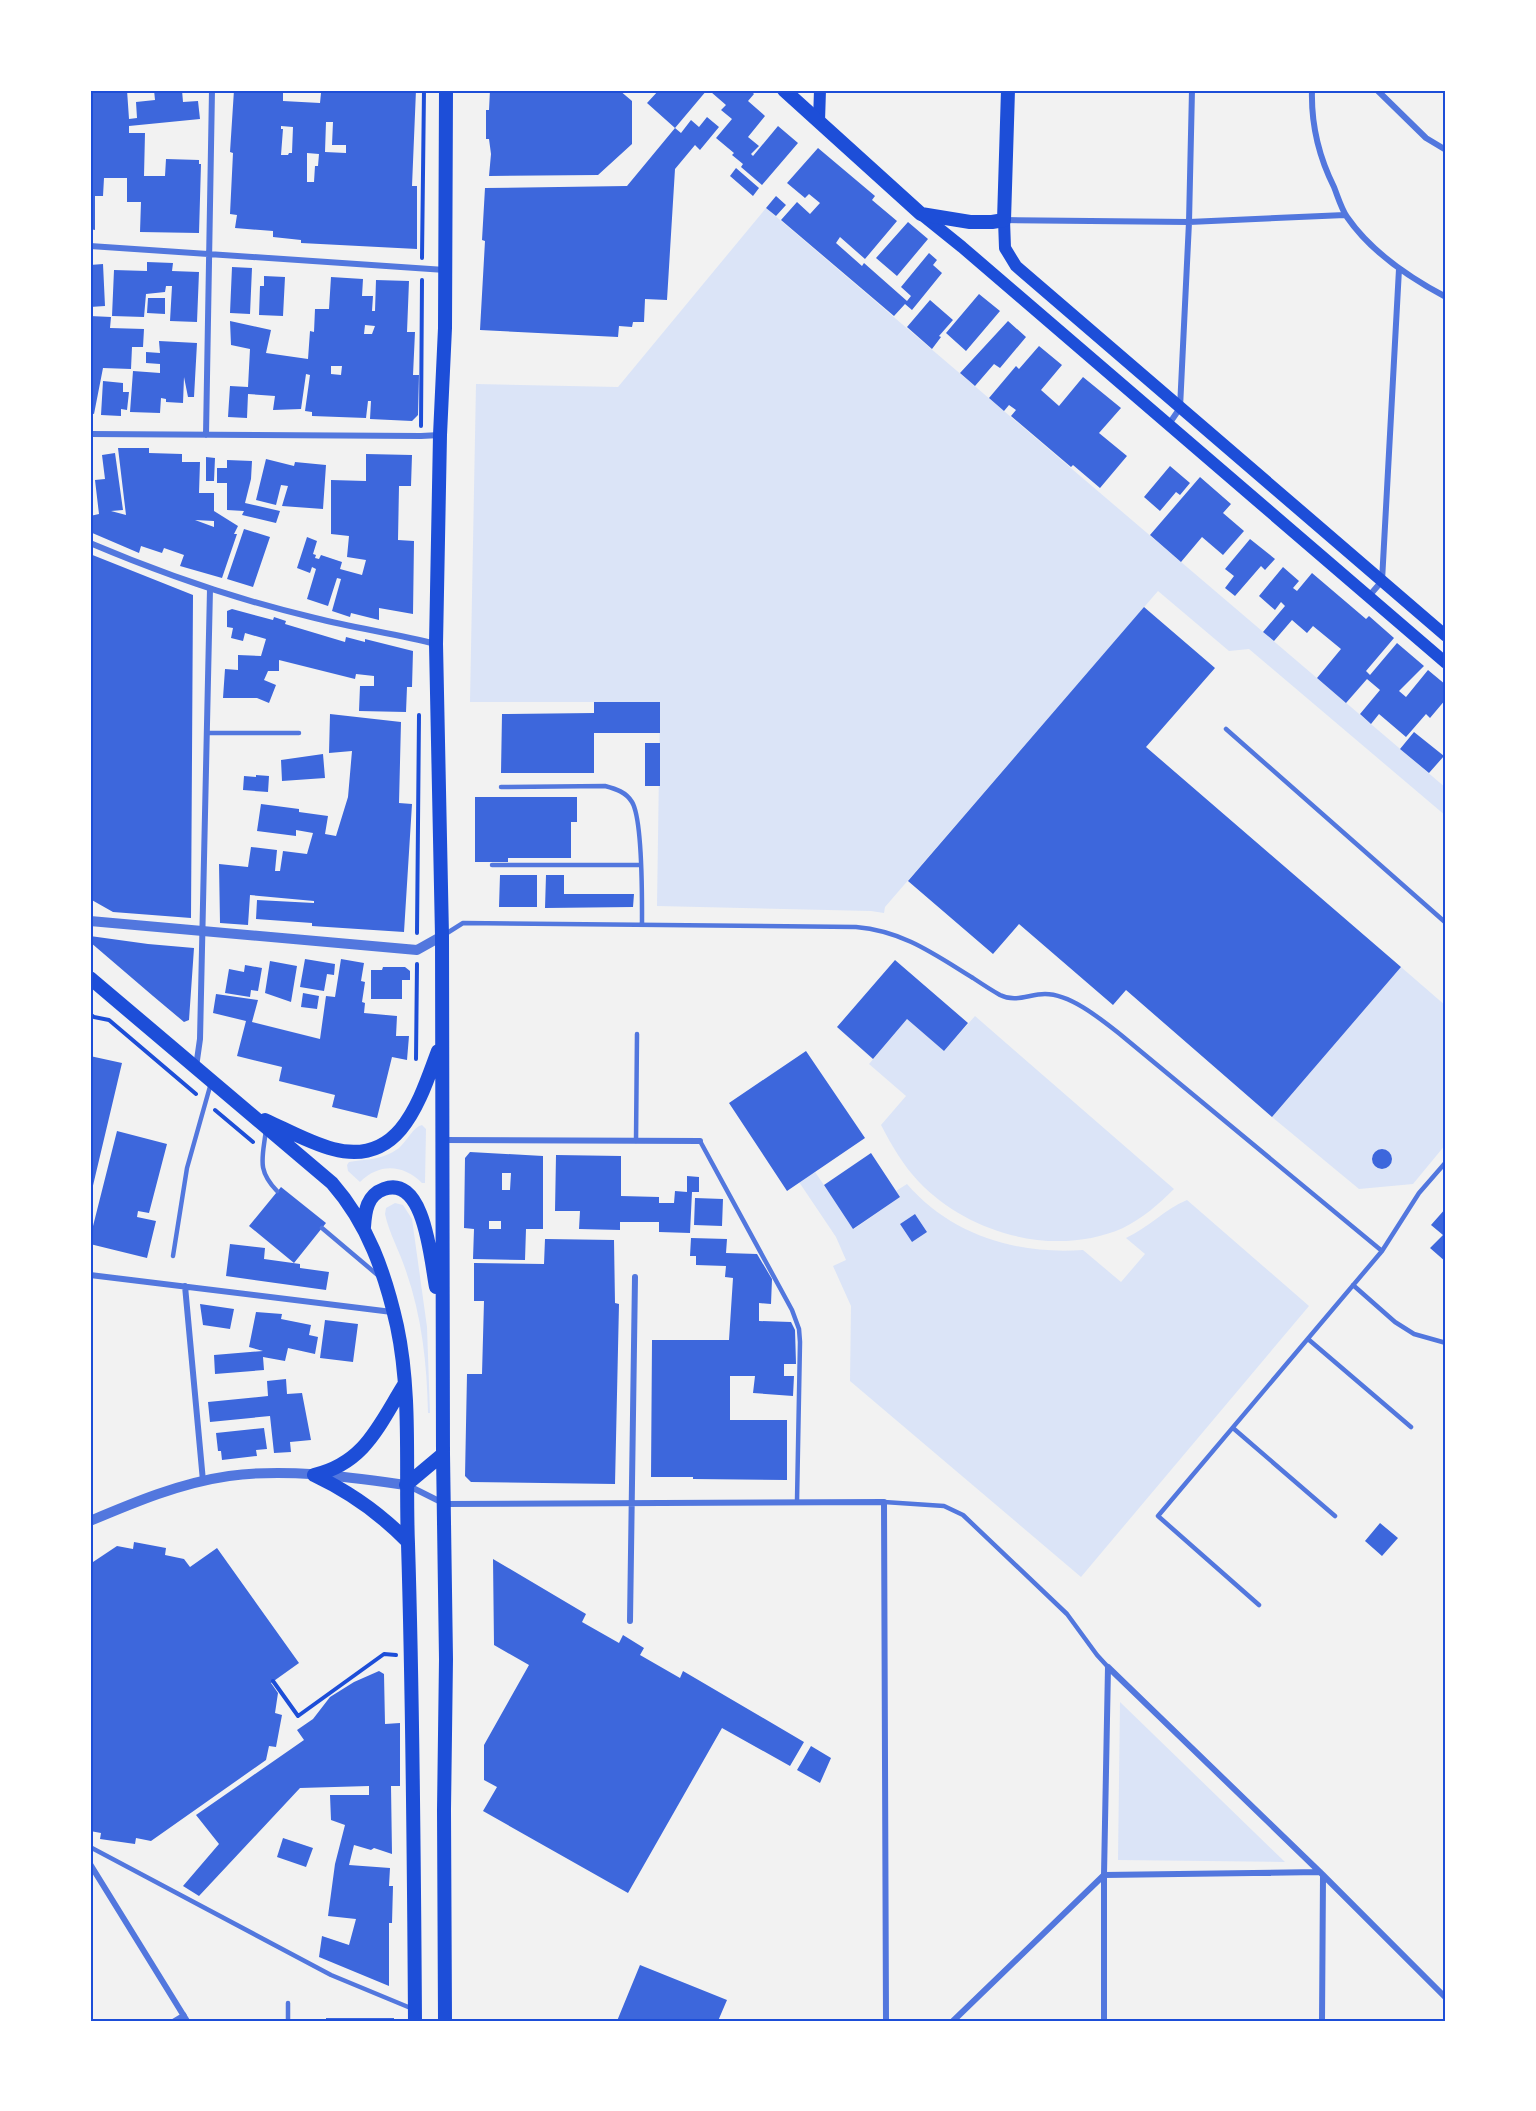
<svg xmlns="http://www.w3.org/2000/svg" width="1536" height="2111" font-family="'Asap Condensed',sans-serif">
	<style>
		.green { fill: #dbe4f7; fill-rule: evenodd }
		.building { fill: #3d67dc; fill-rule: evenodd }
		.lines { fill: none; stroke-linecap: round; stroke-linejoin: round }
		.path { stroke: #1d4ed8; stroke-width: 4 }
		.service { stroke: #5277de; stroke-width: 4.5 }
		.pedestrian { stroke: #5277de; stroke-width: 5 }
		.minor { stroke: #5277de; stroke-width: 6 }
		.tertiary { stroke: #5277de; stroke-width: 10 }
		.secondary { stroke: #1d4ed8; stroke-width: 12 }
		.primary { stroke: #1d4ed8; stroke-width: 14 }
		.neatline { fill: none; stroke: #1d4ed8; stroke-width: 2 }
	</style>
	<rect width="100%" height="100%" fill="#f2f2f2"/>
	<path class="green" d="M766,208L1446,788V816L1249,649L1229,651L1158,591L885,907L884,913L871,911L657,906L660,702H470L476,384L618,387Z
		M1401,967L1446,1006V1144L1413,1184L1359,1189L1272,1117ZM1383,1150L1390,1153L1391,1161L1387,1167L1379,1168L1373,1163C1372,1155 1375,1151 1383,1150Z
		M975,1016L1174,1189C1159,1204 1143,1218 1123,1228C1055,1258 969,1234 919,1182C903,1165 892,1146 881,1125L906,1096L869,1064L907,1019L944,1051Z
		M422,1125L426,1129L425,1183H422C403,1164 379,1163 360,1182L348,1171L347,1165L349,1162C367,1159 383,1160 399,1148C407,1141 413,1127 422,1125Z
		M815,1172L854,1229L900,1197L896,1191L907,1184C951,1235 1017,1255 1083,1250L1121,1282L1145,1254L1126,1238C1148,1228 1165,1209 1187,1200L1309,1306L1081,1577L850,1381L851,1306L833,1266L846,1260L836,1237L799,1182ZM915,1214L927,1232L912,1242L900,1224Z
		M395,1203L403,1205L412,1219L427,1327L430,1413H428C427,1364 422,1317 406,1271C400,1252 389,1233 385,1214L386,1208Z
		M1120,1702L1285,1862L1118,1860Z"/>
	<path class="building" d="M90,90H127L129,119L137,118L136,102L155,100L154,90H182L183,102L198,101L200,119L129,126V133H145L144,176H165L166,159L199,160V164H201L199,233L140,232L141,202H127V178H104L103,196H95V230L90,229Z
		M234,90L283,92V101L320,103L321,93L305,92V90H416L412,186H417V249L301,243V240L273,237V231L235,228L237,215L230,214L233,153L230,152ZM326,122H333L332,145H346V153L325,152ZM281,126L293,127L292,153H289L288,155H281L283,129H281ZM307,153L319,154L318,166H315L314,182H307Z
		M490,90H619L632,101V144L598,175L489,176L491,154L489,139H486V110H489Z
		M659,90H707L675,128L647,103Z
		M712,90H750L754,94L748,101L765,116L748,137L759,146L751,154L753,156L778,126L798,143L762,185L741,167L743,164L732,155L734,153L716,138L732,119L721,110L726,105L711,92Z
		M707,117L719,127L700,150L695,145L675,169L667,300L645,299L644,322H633L632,327L619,326L618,337L480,330L485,241L482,240L485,188L627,186L675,128L681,133L691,120L699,127Z
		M818,148L875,196L872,200L897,221L865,259L840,237L836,243L862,266L864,263L907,301L911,296L901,287L929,253L937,260L933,265L942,273L912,310L905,304L894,316L781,220L797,202L810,214L820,203L809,194L805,198L787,183Z
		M736,168L759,188L753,196L730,176Z
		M776,196L786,205L776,216L766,208Z
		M908,222L928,239L897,276L876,258Z
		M147,262L173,263L172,271L199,272L197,322L170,321L172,286H166L165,292L146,294L144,317L112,316L114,270L147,271Z
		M103,264L105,306L90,307V265Z
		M232,267L252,268L250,314L230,313Z
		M264,276L285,277L283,316L259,315L260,286H264Z
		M331,277L363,279L362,296H373L372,311H375L376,280L409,281L407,332H415L413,375H419L418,415L412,421L370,419L371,401H368L366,418L312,416V412L305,411L310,375L306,374L301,409L273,410L275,396L248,394L247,418L228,417L230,386L248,387L250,349L231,345L230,321L271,330L266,353L308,359L310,331L314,332L315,309H329ZM365,325L375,326L372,334H364ZM331,366H342L341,375L331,374Z
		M979,294L1000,311L966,351L946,333Z
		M148,298H165V314L147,313Z
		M930,300L953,320L939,336L941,337L932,349L907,327Z
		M90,316L111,317L110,328L144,329L143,347H132L131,369L103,368L94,414L90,413L92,372L90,373Z
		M1008,321L1026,337L1000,368L994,364L975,386L960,373Z
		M159,341L197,343L194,397H188L184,377L183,403L166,402V399L161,398L160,413L130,412L133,371L160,373V364L146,363V352L160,353Z
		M1039,346L1062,365L1041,390L1059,406L1083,377L1121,408L1099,433L1127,456L1100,488L1073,465L1071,467L1011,416L1016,410L1009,405L1004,411L989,398L1016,366L1019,369Z
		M103,381L123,383V392H129L127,410L121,409V416L101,415Z
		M118,448H149V453L182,454V462H200L199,493H214V511L238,526L234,534H237L222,578L180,566L184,555L164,548L162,553L141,546L139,553L90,532V516L99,514L95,480L105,479L102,455L115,453L123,510L111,511L126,515ZM195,520L214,521V527Z
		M366,454L412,455L411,486H399L398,540L414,541L413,614L379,608V620L351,613L350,617L332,611L341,579L337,578L328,606L307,599L316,569L312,567L310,573L297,568L307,537L317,541L313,554L316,555L315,558L319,559L321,555L342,562L340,569L362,575L366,560L347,557L349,536L331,534V480L366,481Z
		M206,457L215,458L214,481H206Z
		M266,459L294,466L295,462L326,465L323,509L282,506L288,486L281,485L276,505L256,500Z
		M227,460L252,461L251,479L245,503L280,511L276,523L242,515L244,511L227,510V483H217V468H227Z
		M1170,466L1190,483L1180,495L1176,492L1160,511L1144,497Z
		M1200,477L1231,504L1223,513L1244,531L1223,555L1202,537L1181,562L1150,535Z
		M244,529L270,537L253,587L227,579Z
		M1250,539L1275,559L1265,570L1261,566L1235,596L1225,588L1234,576L1225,569Z
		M90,554L193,595L191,918L113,912L90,899Z
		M1283,567L1299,581L1293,588L1297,591L1312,573L1366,619L1369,616L1394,638L1366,671L1370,675L1397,643L1424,666L1399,691L1406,697L1428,670L1446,685V699L1430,718L1426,714L1406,737L1379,714L1371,724L1360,714L1380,690L1367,679L1346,703L1317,678L1341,649L1313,626L1307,633L1292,620L1274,641L1263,632L1285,606L1281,602L1275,610L1259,596Z
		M1144,607L1215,668L1146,747L1401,967L1272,1117L1126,990L1113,1005L1019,924L993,954L908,881Z
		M232,609L273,620L274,617L286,621L285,624L345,642L346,637L365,642V639L413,651L412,687H407L406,712L359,711L360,686H374V676L356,674L355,679L279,660V671H268L264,680L276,685L269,703L257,698H223L225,669L238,670V655L261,656L266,639L245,633L243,641L231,638L233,628L227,627V611Z
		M594,702H660V733H594V773H501L502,714L594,713Z
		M330,714L401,722L399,803L412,804L404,932L312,926V923L256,919L257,900L314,903V901L250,895L248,925L220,923L219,864L248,867L251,847L277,850L275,871H280L283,851L307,854L313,833L296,830V836L257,831L261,804L299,809V812L328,816L325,834L336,836L348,797L352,751L329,753Z
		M1414,732L1444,756L1429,773L1400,749Z
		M645,743H660V786H645Z
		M323,754L325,778L282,781L281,760Z
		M256,775L269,776L268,792L243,790L244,776L256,777Z
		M475,797H577V822H571V858H508V862H475Z
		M500,875H537V907H499Z
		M546,875H564V894H634L633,907L545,908Z
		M90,936L148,944L194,948L189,1020L184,1022L153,996L90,942Z
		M305,959L335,964L334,975L327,974L324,991L300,987Z
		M341,959L364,963L361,981L365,982L362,1002L365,1003L364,1013L397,1016L396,1036H409L407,1060L392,1057L377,1118L332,1107L335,1095L279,1081L282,1067L237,1056L246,1021L213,1013L216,994L258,1000L252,1022L320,1039L326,996L335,997Z
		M895,960L968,1023L944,1051L907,1019L873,1059L837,1027Z
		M270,961L297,966L291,1002L265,993Z
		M245,965L262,968L258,991L251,990L250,997L225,993L229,969L244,972Z
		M383,967H405L410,971V980H402V999H371V970H382Z
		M303,993L319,996L317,1009L301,1007Z
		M806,1051L865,1138L787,1191L729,1103Z
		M90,1056L122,1063L91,1194H90Z
		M117,1131L167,1144L149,1213L138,1211L137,1217L156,1221L147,1258L90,1244V1238Z
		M1372 1159a10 10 0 1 1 20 0a10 10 0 1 1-20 0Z
		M470,1152L543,1156V1229H526L525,1260L473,1259L474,1229L464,1228L465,1158ZM502,1173H511L510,1190H502ZM489,1221H501V1229H489Z
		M871,1153L900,1197L853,1229L824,1185Z
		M556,1155L621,1156V1196L659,1197V1203H674L675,1191L687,1192V1176L699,1177V1192H692L690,1233L659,1232V1222H620V1230L579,1229L580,1211H555Z
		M281,1187L326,1223L294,1263L249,1226Z
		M695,1198L723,1199L722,1226L694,1225Z
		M1446,1208V1262L1430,1248L1443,1235L1431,1225Z
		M915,1214L927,1232L912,1242L900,1224Z
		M691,1238L727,1239L726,1253L757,1254L772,1279L771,1304L759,1303V1321L791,1322L795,1330L796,1364H784V1376H794L793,1396L753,1393L755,1376H730V1420H787V1480L693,1479V1477H651L652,1340H729L733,1278L725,1277L726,1266L696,1265V1256H690Z
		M545,1239L614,1240L615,1303L619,1304L615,1484L471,1482L465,1476L467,1374H482L484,1301H474V1263L544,1264Z
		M230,1244L265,1248L264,1259L300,1264V1268L329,1272L326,1290L226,1276Z
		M200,1304L234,1309L230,1329L203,1325Z
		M256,1312L282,1314L281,1319L311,1325L309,1335L318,1337L315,1354L288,1348L285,1361L263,1357L264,1370L215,1374L214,1355L263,1351L249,1347Z
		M325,1320L358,1324L353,1362L320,1358Z
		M286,1379L287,1394L302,1393L311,1440L290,1442L291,1452L274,1453L270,1416L210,1422L208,1402L268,1396L267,1381Z
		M264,1428L267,1449L256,1450L257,1456L222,1460L221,1451H218L216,1433Z
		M1380,1523L1398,1538L1382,1556L1365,1541Z
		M134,1542L166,1548L165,1555L184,1559L190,1567L217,1548L299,1663L271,1683L278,1693L275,1713L282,1715L276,1747L269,1746L266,1760L151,1841L136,1838L135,1844L100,1839L101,1833L90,1831V1564L117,1546L133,1549Z
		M493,1559L586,1614L582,1622L619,1643L623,1635L644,1648L640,1655L680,1678L683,1671L804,1742L790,1766L722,1728L628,1893L483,1811L497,1787L484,1780V1745L529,1665L494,1645Z
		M379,1671L384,1674L385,1724L400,1723V1786H391L392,1854L374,1848L371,1850L354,1845L349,1865L390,1868L389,1886H393L392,1923H389V1986L319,1957L322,1936L349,1945L356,1919L328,1916L335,1864L345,1825L331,1820L330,1795H369V1786L300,1788L199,1896L183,1886L219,1844L196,1815L304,1740L297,1730L313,1719L330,1697L354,1682Z
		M811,1746L831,1758L820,1783L797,1770Z
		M283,1838L313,1848L306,1867L277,1857Z
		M640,1965L727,2000L718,2021H617Z
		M326,2018H394V2021H326Z"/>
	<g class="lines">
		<path class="path" d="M422,258L424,90
			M421,426L422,280
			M417,933L419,715
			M90,1014L94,1017L109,1020L196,1094
			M416,1059L417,964
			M215,1110L253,1142
			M273,1681L298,1716L384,1654L396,1655"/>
		<path class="service" d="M1226,729L1446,923
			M207,733H299
			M501,787L605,786C616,789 626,792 632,802C643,820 642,900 642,924
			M492,865H640
			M444,935L463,923L856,927C903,931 934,954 973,978C982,984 991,990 1000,995C1016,1003 1029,994 1045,994C1071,994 1102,1020 1121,1035L1382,1251
			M266,1129C263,1158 256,1169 277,1191
			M636,1141L637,1034
			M700,1141L792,1310L799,1329L800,1342L797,1501
			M322,1228L380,1277
			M173,1256L187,1168L211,1083
			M1353,1285L1395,1322L1414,1334L1446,1343
			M1308,1339L1411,1427
			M1233,1428L1335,1516
			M884,1502L944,1506L963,1515L1067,1614L1097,1655L1108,1667
			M1259,1605L1158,1516L1382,1251L1419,1193L1446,1162
			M90,1847L331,1975L413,2009
			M288,2021V2003"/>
		<path class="pedestrian" d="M174,2021L184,2015"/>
		<path class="minor" d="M1312,90C1311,125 1318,155 1334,187C1338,197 1341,208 1347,217C1371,252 1408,277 1446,297
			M1377,90L1426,138L1446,150
			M1004,220L1189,222L1345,215
			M90,246L445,270
			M1169,424L1180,408L1189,222L1192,90
			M90,434L421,436L440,435
			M206,435L212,90
			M90,543C163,574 238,600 315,618C355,628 396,634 436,644
			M1369,596L1382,581L1399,269
			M196,1067L200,1039L210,589
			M443,1140L700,1141
			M90,1275L392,1312
			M185,1286L203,1481
			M409,1486L445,1504L884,1502L886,2021
			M630,1621L635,1277
			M1108,1667L1323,1875L1446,1998
			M90,1864L187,2021
			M953,2021L1104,1875L1320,1872
			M1104,2021V1875L1108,1667
			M1322,2021L1323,1875"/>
		<path class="tertiary" d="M90,921L417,950L442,936
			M90,1521C135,1502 180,1483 229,1476C287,1468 348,1477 406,1485"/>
		<path class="secondary" d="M819,121L820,90
			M921,214L962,247L1446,663
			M1004,220L1005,248L1016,266L1446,636"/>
		<path class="primary" d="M784,90L921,214L970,222H992L1004,220L1008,90
			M90,978L332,1183C368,1224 385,1273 397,1326C412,1396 405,1473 408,1544C413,1703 414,1862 415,2021
			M265,1120C287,1130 310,1143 333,1149C401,1167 420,1099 438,1051
			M364,1227C365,1211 367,1195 384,1189C425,1174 431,1262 436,1287
			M314,1475C365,1463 379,1425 404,1385
			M314,1475C350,1492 380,1513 408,1542
			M406,1485L443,1454
			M445,2021L444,1810L446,1659L443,1454L442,936L436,644L440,435L445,328L446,90"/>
	</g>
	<rect width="1536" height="2111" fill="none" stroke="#ffffff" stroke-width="183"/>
	<rect x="92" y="92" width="1352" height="1928" class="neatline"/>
</svg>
